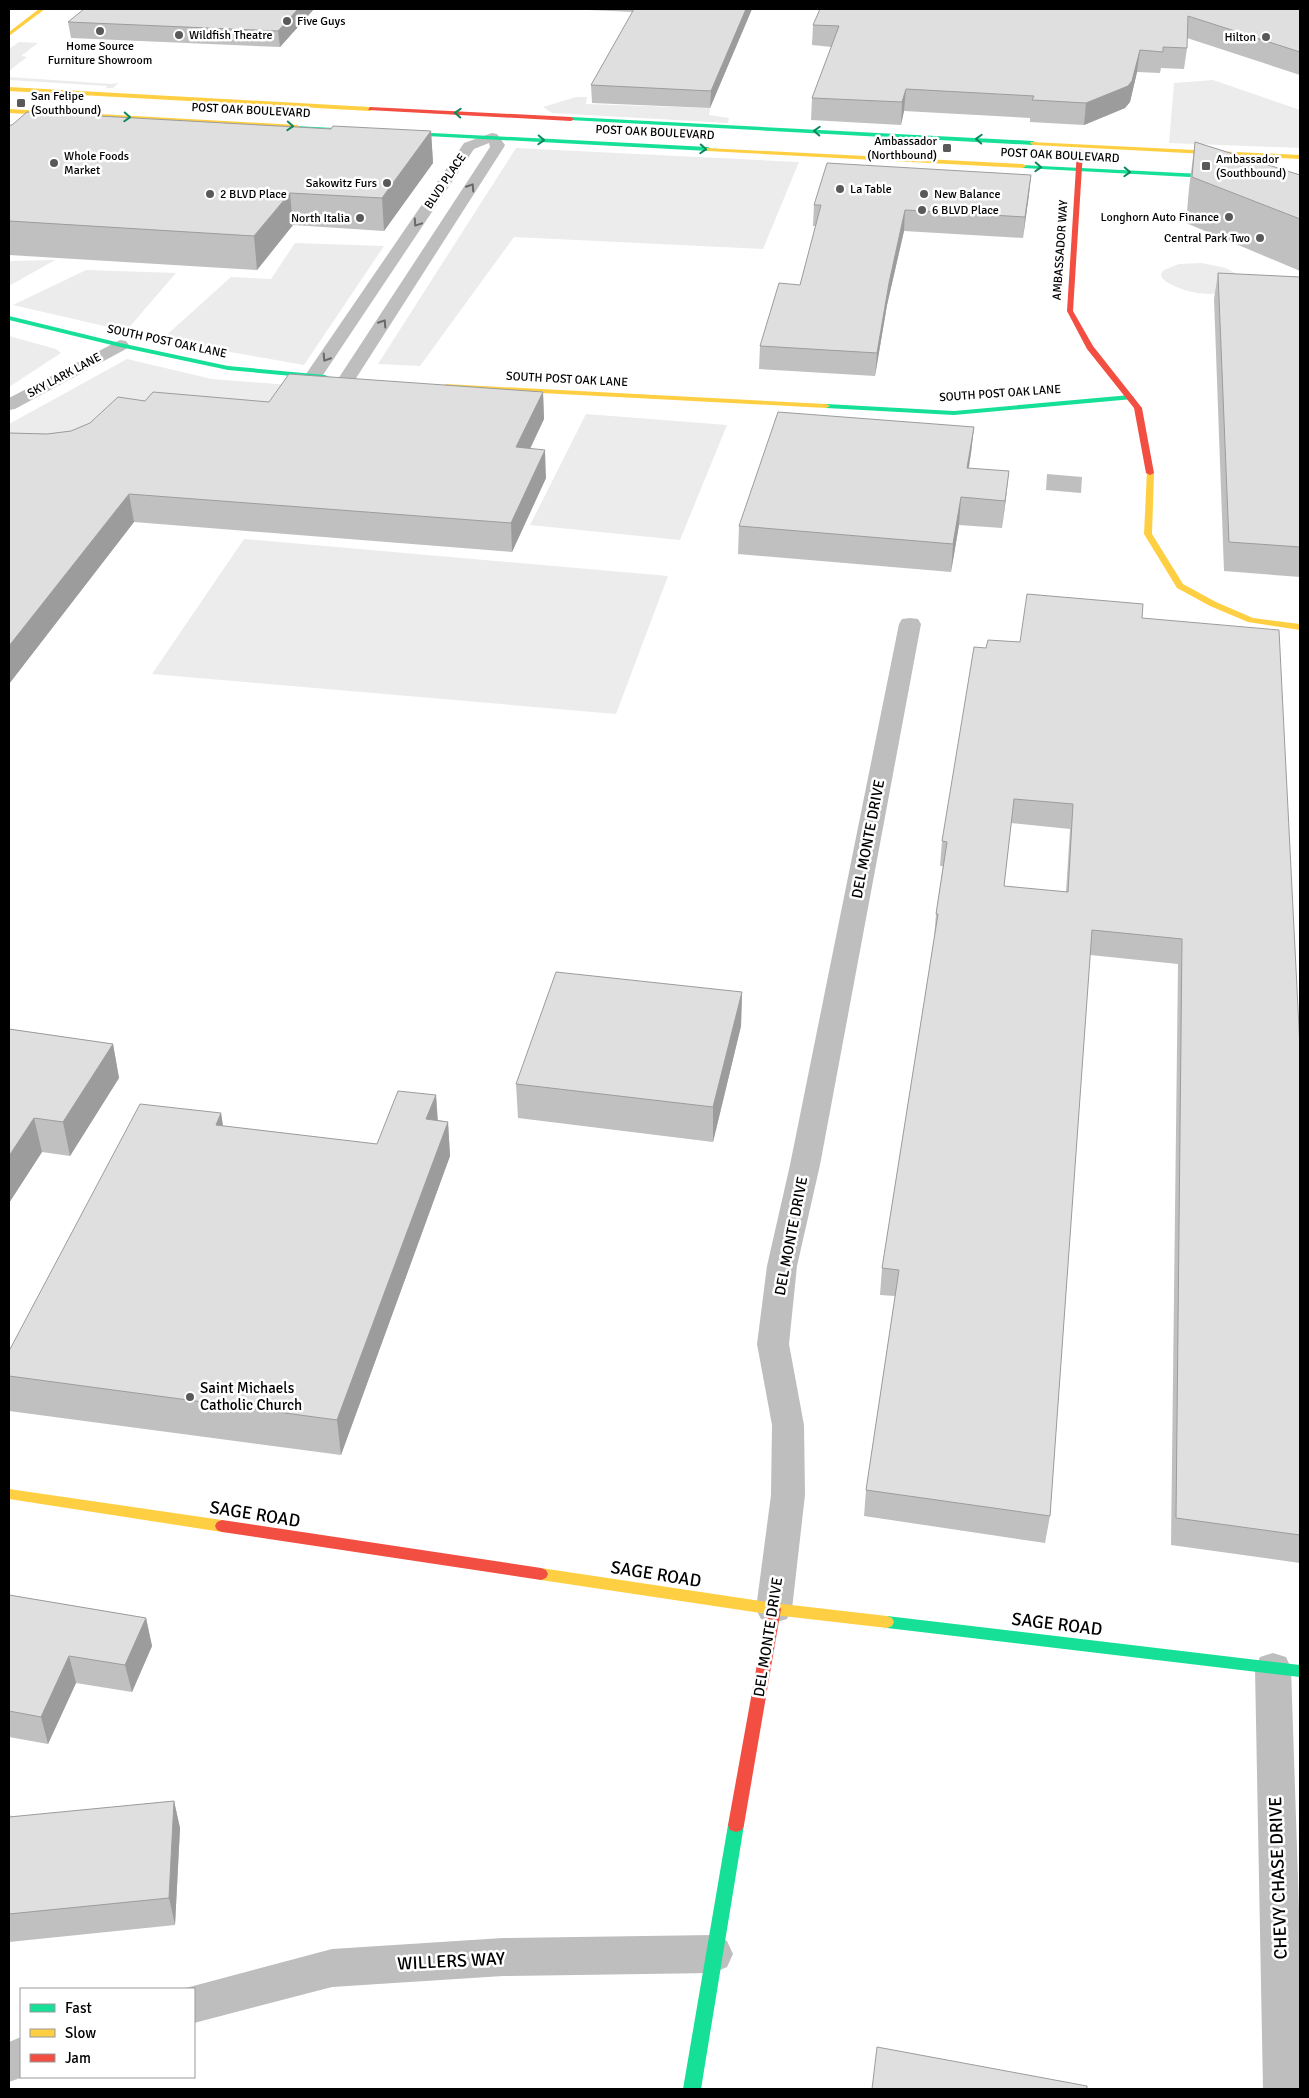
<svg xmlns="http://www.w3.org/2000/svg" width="1309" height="2098" font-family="Signika,sans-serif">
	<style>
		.green { fill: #ececec }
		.water { fill: #bfbfbf }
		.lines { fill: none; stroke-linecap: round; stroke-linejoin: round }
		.street { fill: #bebebe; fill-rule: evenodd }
		.fast { fill: #16e098; fill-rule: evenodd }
		.slow { fill: #ffcf43; fill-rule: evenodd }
		.jam { fill: #f24e42; fill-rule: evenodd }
		.wall { fill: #c0c0c0; fill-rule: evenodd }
		.shaded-wall { fill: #9c9c9c }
		.building { fill: #dfdfdf; stroke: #9c9c9c; fill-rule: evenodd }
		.oneway { stroke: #0d865b }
		.oneway2 { stroke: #686868 }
		.poi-dot { fill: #595959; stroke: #fff; stroke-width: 2 }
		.labels { text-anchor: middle; stroke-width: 5; stroke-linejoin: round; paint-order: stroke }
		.far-poi-label { font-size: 12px; fill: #000; stroke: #fff; text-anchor: start }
		.far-street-label { font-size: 12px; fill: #000; stroke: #fff }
		.street-label { font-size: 15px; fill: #000; stroke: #fff }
		.poi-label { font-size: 15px; fill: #000; stroke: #fff; text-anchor: start }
		.near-street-label { font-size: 18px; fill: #000; stroke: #fff }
	</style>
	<rect width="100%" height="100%" fill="#fff"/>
	<path class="green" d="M19,42L38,43L21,56L27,57L9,71V49Z
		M9,77L112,84L119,83L113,88H106L107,86L9,80Z
		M1213,80L1300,110V148L1169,143L1174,83Z
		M576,97H587L586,104L710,108L709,115L729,118L728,123L552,113L543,107Z
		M516,148L799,162L763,249L514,237L420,366L378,364Z
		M295,243L384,246L304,365L161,340L231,277L271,279Z
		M55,260L9,286V261Z
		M1202,263L1226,268L1240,276C1234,281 1228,289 1221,292C1207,298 1172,289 1162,278L1161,274L1164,270L1179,264Z
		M86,270L176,273L126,331L13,305Z
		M9,336L56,349L61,353L9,387Z
		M127,359L212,379L537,404L105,422L9,446V424Z
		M586,414L727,425L680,540L530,525Z
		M244,539L668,576L616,714L152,674Z"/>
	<path class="water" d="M1047,474L1082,477L1081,493L1046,490Z"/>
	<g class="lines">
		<path class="street" d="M492,133L497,134L505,145L504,147L353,383L347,384L341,383L338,379L490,147L489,143L474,149L319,381L313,382L307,381L304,377L464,143Z
			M120,340L126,341L129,345L126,349L15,409L9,410V398Z
			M910,618L918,619L921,624L820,1165L797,1266L789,1344L804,1425L805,1495L792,1609L787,1619L774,1623L761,1619L756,1609L771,1495L772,1425L757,1344L767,1266L790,1165L899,624L902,619Z
			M1273,1653L1286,1657L1291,1668L1300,1939V2089H1263L1255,1668L1260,1657Z
			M713,1935L727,1941L733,1954L727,1967L713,1973L503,1976L332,1987L194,2023V1989H182L332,1949L503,1938Z
			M21,2037V2077H23L9,2082V2042Z"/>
		<path class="fast" d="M571,117L1033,141L1036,143L1033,145L569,120Z
			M295,126L708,147L711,149L708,151L297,129Z
			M1021,165L1300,179V183L1023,168L1020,166Z
			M9,316L120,343L228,366L325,375L329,377L325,379L228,370L120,347L9,320Z
			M1130,395L1134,397L1133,399L954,415L826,408L822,406L826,404L954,411Z
			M887,1616L1300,1665V1677L887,1628L882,1626L880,1622L882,1618Z
			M736,1818L742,1820L744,1825L701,2089H683L728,1825L730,1820Z"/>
		<path class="slow" d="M39,9H45L9,36V32Z
			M9,87L370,107L373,109L370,111L9,91Z
			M9,109L297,125L300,127L297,129L9,113Z
			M1031,142L1300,155V159L1033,145L1030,143Z
			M706,148L1023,164L1026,166L1023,168L708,151L705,149Z
			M445,384L826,404L830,406L826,408L448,388H445Z
			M1147,471L1154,473L1152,534L1183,584L1216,602L1253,618L1300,624V630L1248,622L1210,606L1177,588L1144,534Z
			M9,1489L222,1520L227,1522L229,1526L227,1530L222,1532L9,1499Z
			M541,1568L774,1603L887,1616L892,1618L894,1622L892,1626L887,1628L774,1615L541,1580L536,1578L534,1574L536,1570Z"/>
		<path class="jam" d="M370,107L571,117L574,119L571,121L368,110Z
			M1080,149L1083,151L1073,311L1093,346L1142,408L1154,473L1150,475L1146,473L1134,408L1087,349L1067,311L1077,151Z
			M222,1520L541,1568L546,1570L548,1574L546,1578L541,1580L222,1532L217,1530L215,1526L217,1522Z
			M774,1603L779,1605L781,1609L744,1825L742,1830L736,1832L730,1830L728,1825L767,1609L769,1605Z"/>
	</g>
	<path class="wall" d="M314,9L280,47L71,38L68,22Z
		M566,9H752L710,108L592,103L591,85L633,12Z
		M1300,9V75L1187,38V48L1184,69L1161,68L1160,73L1137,72L1130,102L1125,108L1084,125L1030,122V118L904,111L901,125L811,120L812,98L832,47L812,45L813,25Z
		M9,125L314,128L431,131L433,163L384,231L293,225L257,270L9,255Z
		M1195,142L1300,175V271L1186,223L1189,188Z
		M1031,175L1023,238L904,231L887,305L875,376L759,369L760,346L800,285L816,226H813L814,205Z
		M1218,273L1300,277V577L1224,571L1214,299Z
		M543,392L544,419L530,449L546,478L512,552L134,522L9,684V433L47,434L71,431L145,401L269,402Z
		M974,427L971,453L969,468L1006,498L1002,528L959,525L951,572L738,554L739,526Z
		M1142,618L1300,1048V1563L1171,1545L1178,964L1090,955L1050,1516L1045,1543L864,1516L866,1490L895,1296L880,1295L882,1268L934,939L936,914L943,866H940L942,841L986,648L1020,642ZM1011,823L1070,829L1066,892L1004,886Z
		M742,992L741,1026L713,1142L518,1118L516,1084Z
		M9,1029L113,1044L119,1078L70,1156L42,1152L9,1203Z
		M436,1095L438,1120L448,1122L450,1156L341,1455L9,1411V1351L221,1113L223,1126L377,1144Z
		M9,1595L146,1618L152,1646L132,1692L76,1683L48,1744L9,1737Z
		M174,1801L180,1828L175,1925L9,1942V1811L11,1817Z"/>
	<path class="shaded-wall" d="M298,9H314L280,47L278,31Z
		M746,9H752L710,108L711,91Z
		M1140,50L1137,72L1130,102L1125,108L1084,125L1086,103Z
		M906,89L904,111L901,125L902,102Z
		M431,131L433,163L384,231L382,198Z
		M1031,175L1029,195L1023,238L1025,217Z
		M290,193L293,225L257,270L254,236Z
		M905,210L904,231L887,305L875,376L877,353L889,283Z
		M543,392L544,419L517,476L516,447Z
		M974,427L971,453L964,495L967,468Z
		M545,450L546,478L512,552L511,523Z
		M1009,471L1006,498L1002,528L1005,501Z
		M129,494L134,522L9,684V646Z
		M961,497L959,525L951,572L953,544Z
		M742,992L741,1026L713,1142V1107Z
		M113,1044L119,1078L70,1156L63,1122Z
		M436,1095L438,1129L426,1119Z
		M221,1113L226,1147L216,1125Z
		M34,1118L42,1152L9,1203V1156Z
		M448,1122L450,1156L341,1455L337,1420Z
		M146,1618L152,1646L132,1692L125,1665Z
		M69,1656L76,1683L48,1744L41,1717Z
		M174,1801L180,1828L175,1925L169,1898Z"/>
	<path class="building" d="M84,9H298L278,31L68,22Z
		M634,9H746L711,91L591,85Z
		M820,9H1300V52L1188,16L1187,48L1163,47V52L1140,50L1132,81L1128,86L1086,103L1032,100L1034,96L906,89L902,102L812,98L839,26L813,25Z
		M27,112L314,128L331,129L333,126L431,131L382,198L290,193L254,236L9,221V125H12Z
		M1195,142L1300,175V219L1192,177Z
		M827,163L1031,175L1025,217L905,210L889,283L877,353L760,346L779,283L800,285L821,205H814Z
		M1218,273L1300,277V547L1229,542Z
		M289,374L543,392L516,447L545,450L511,523L129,494L9,646V433L47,434L71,431L90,423L118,397L145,401L153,392L269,402Z
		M778,412L974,427L967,468L1009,471L1005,501L961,497L953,544L739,526Z
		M1027,594L1143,604L1142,618L1279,630L1300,1048V1535L1176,1518L1182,939L1092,930L1050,1516L866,1490L899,1270L882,1268L938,914H936L947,842L942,841L974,647L986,648L988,640L1020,642ZM1014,799L1073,804L1068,892L1004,886Z
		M556,972L742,992L713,1107L516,1084Z
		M9,1029L113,1044L63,1122L34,1118L9,1156Z
		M398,1091L436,1095L426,1119L448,1122L337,1420L9,1376V1351L140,1104L221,1113L216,1125L377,1144Z
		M9,1595L146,1618L125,1665L69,1656L41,1717L9,1711Z
		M174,1801L169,1898L9,1914V1817Z
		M877,2047L1087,2086V2089H872Z"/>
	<defs><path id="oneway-chevron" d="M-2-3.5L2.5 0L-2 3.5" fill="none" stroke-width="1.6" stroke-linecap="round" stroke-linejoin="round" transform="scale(1.25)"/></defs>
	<g class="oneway">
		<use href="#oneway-chevron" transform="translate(458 113) rotate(-177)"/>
		<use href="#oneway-chevron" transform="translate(127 117) rotate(3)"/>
		<use href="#oneway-chevron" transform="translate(290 126) rotate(3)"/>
		<use href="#oneway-chevron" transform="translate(817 131) rotate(-177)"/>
		<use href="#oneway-chevron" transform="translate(979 139) rotate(-177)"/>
		<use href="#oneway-chevron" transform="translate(541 140) rotate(3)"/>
		<use href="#oneway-chevron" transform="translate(703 149) rotate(3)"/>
		<use href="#oneway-chevron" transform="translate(1038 167) rotate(3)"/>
		<use href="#oneway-chevron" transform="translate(1127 172) rotate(3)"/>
	</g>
	<g class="oneway2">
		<use href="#oneway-chevron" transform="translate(471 187) rotate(-57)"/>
		<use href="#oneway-chevron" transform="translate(417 223) rotate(124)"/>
		<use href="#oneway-chevron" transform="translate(383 323) rotate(-57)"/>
		<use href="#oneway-chevron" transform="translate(326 358) rotate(123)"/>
	</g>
	<g class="poi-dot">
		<circle cx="287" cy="21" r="5"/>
		<circle cx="100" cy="31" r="5"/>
		<circle cx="179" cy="35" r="5"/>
		<circle cx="1266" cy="37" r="5"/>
		<rect x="16" y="98" width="10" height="10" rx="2.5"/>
		<rect x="942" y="143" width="10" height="10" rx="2.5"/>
		<circle cx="54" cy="163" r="5"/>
		<rect x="1201" y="161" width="10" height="10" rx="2.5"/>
		<circle cx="387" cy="183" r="5"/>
		<circle cx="840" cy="189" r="5"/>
		<circle cx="210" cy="194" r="5"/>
		<circle cx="924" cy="194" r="5"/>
		<circle cx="922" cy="210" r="5"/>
		<circle cx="1229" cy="217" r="5"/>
		<circle cx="360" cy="218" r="5"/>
		<circle cx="1260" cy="238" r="5"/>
		<circle cx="190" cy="1397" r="5"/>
	</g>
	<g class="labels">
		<g class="far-poi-label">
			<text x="297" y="25">Five Guys</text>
			<text x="189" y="39">Wildfish Theatre</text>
			<text x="1256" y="41" text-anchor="end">Hilton</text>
			<text x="100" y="50" text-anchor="middle">Home Source<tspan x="100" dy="14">Furniture Showroom</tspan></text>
			<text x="31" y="100">San Felipe<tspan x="31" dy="14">(Southbound)</tspan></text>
			<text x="937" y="145" text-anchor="end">Ambassador<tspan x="937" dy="14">(Northbound)</tspan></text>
			<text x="64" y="160">Whole Foods<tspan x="64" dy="14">Market</tspan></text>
			<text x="1216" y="163">Ambassador<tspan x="1216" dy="14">(Southbound)</tspan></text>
			<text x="377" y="187" text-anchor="end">Sakowitz Furs</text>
			<text x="850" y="193">La Table</text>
			<text x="220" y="198">2 BLVD Place</text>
			<text x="934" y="198">New Balance</text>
			<text x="932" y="214">6 BLVD Place</text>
			<text x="1219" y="221" text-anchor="end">Longhorn Auto Finance</text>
			<text x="350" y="222" text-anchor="end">North Italia</text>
			<text x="1250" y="242" text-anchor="end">Central Park Two</text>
		</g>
		<g class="far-street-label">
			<text transform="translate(251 110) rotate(3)" y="4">POST OAK BOULEVARD</text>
			<text transform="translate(655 132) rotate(3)" y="4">POST OAK BOULEVARD</text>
			<text transform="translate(1060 155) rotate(3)" y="4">POST OAK BOULEVARD</text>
			<text transform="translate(445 181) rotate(-56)" y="4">BLVD PLACE</text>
			<text transform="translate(1060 250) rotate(-86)" y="4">AMBASSADOR WAY</text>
			<text transform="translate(167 341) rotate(12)" y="4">SOUTH POST OAK LANE</text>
			<text transform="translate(64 375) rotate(-28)" y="4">SKY LARK LANE</text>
			<text transform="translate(567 379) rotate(3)" y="4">SOUTH POST OAK LANE</text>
			<text transform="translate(1000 393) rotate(-4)" y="4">SOUTH POST OAK LANE</text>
		</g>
		<g class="street-label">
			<text transform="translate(868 839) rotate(-79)" y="5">DEL MONTE DRIVE</text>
			<text transform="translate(791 1236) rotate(-79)" y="5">DEL MONTE DRIVE</text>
			<text transform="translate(768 1637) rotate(-81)" y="5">DEL MONTE DRIVE</text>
		</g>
		<g class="poi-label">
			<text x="200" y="1393">Saint Michaels<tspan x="200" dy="17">Catholic Church</tspan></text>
		</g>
		<g class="near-street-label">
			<text transform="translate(255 1514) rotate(9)" y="6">SAGE ROAD</text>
			<text transform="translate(656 1574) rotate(9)" y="6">SAGE ROAD</text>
			<text transform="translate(1057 1624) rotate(7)" y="6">SAGE ROAD</text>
			<text transform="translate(1278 1878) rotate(-92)" y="6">CHEVY CHASE DRIVE</text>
			<text transform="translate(451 1961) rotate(-3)" y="6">WILLERS WAY</text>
		</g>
	</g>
	<rect width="1309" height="2098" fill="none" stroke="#000000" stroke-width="20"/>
	<rect x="20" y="1988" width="175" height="90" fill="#ffffff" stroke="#999999"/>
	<rect x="30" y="2004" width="25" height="8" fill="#16e098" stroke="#999999"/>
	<text x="65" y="2013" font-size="15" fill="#000000">Fast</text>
	<rect x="30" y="2029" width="25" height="8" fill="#ffcf43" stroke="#999999"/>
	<text x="65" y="2038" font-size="15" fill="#000000">Slow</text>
	<rect x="30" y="2054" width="25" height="8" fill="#f24e42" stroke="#999999"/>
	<text x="65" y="2063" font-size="15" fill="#000000">Jam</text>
</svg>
